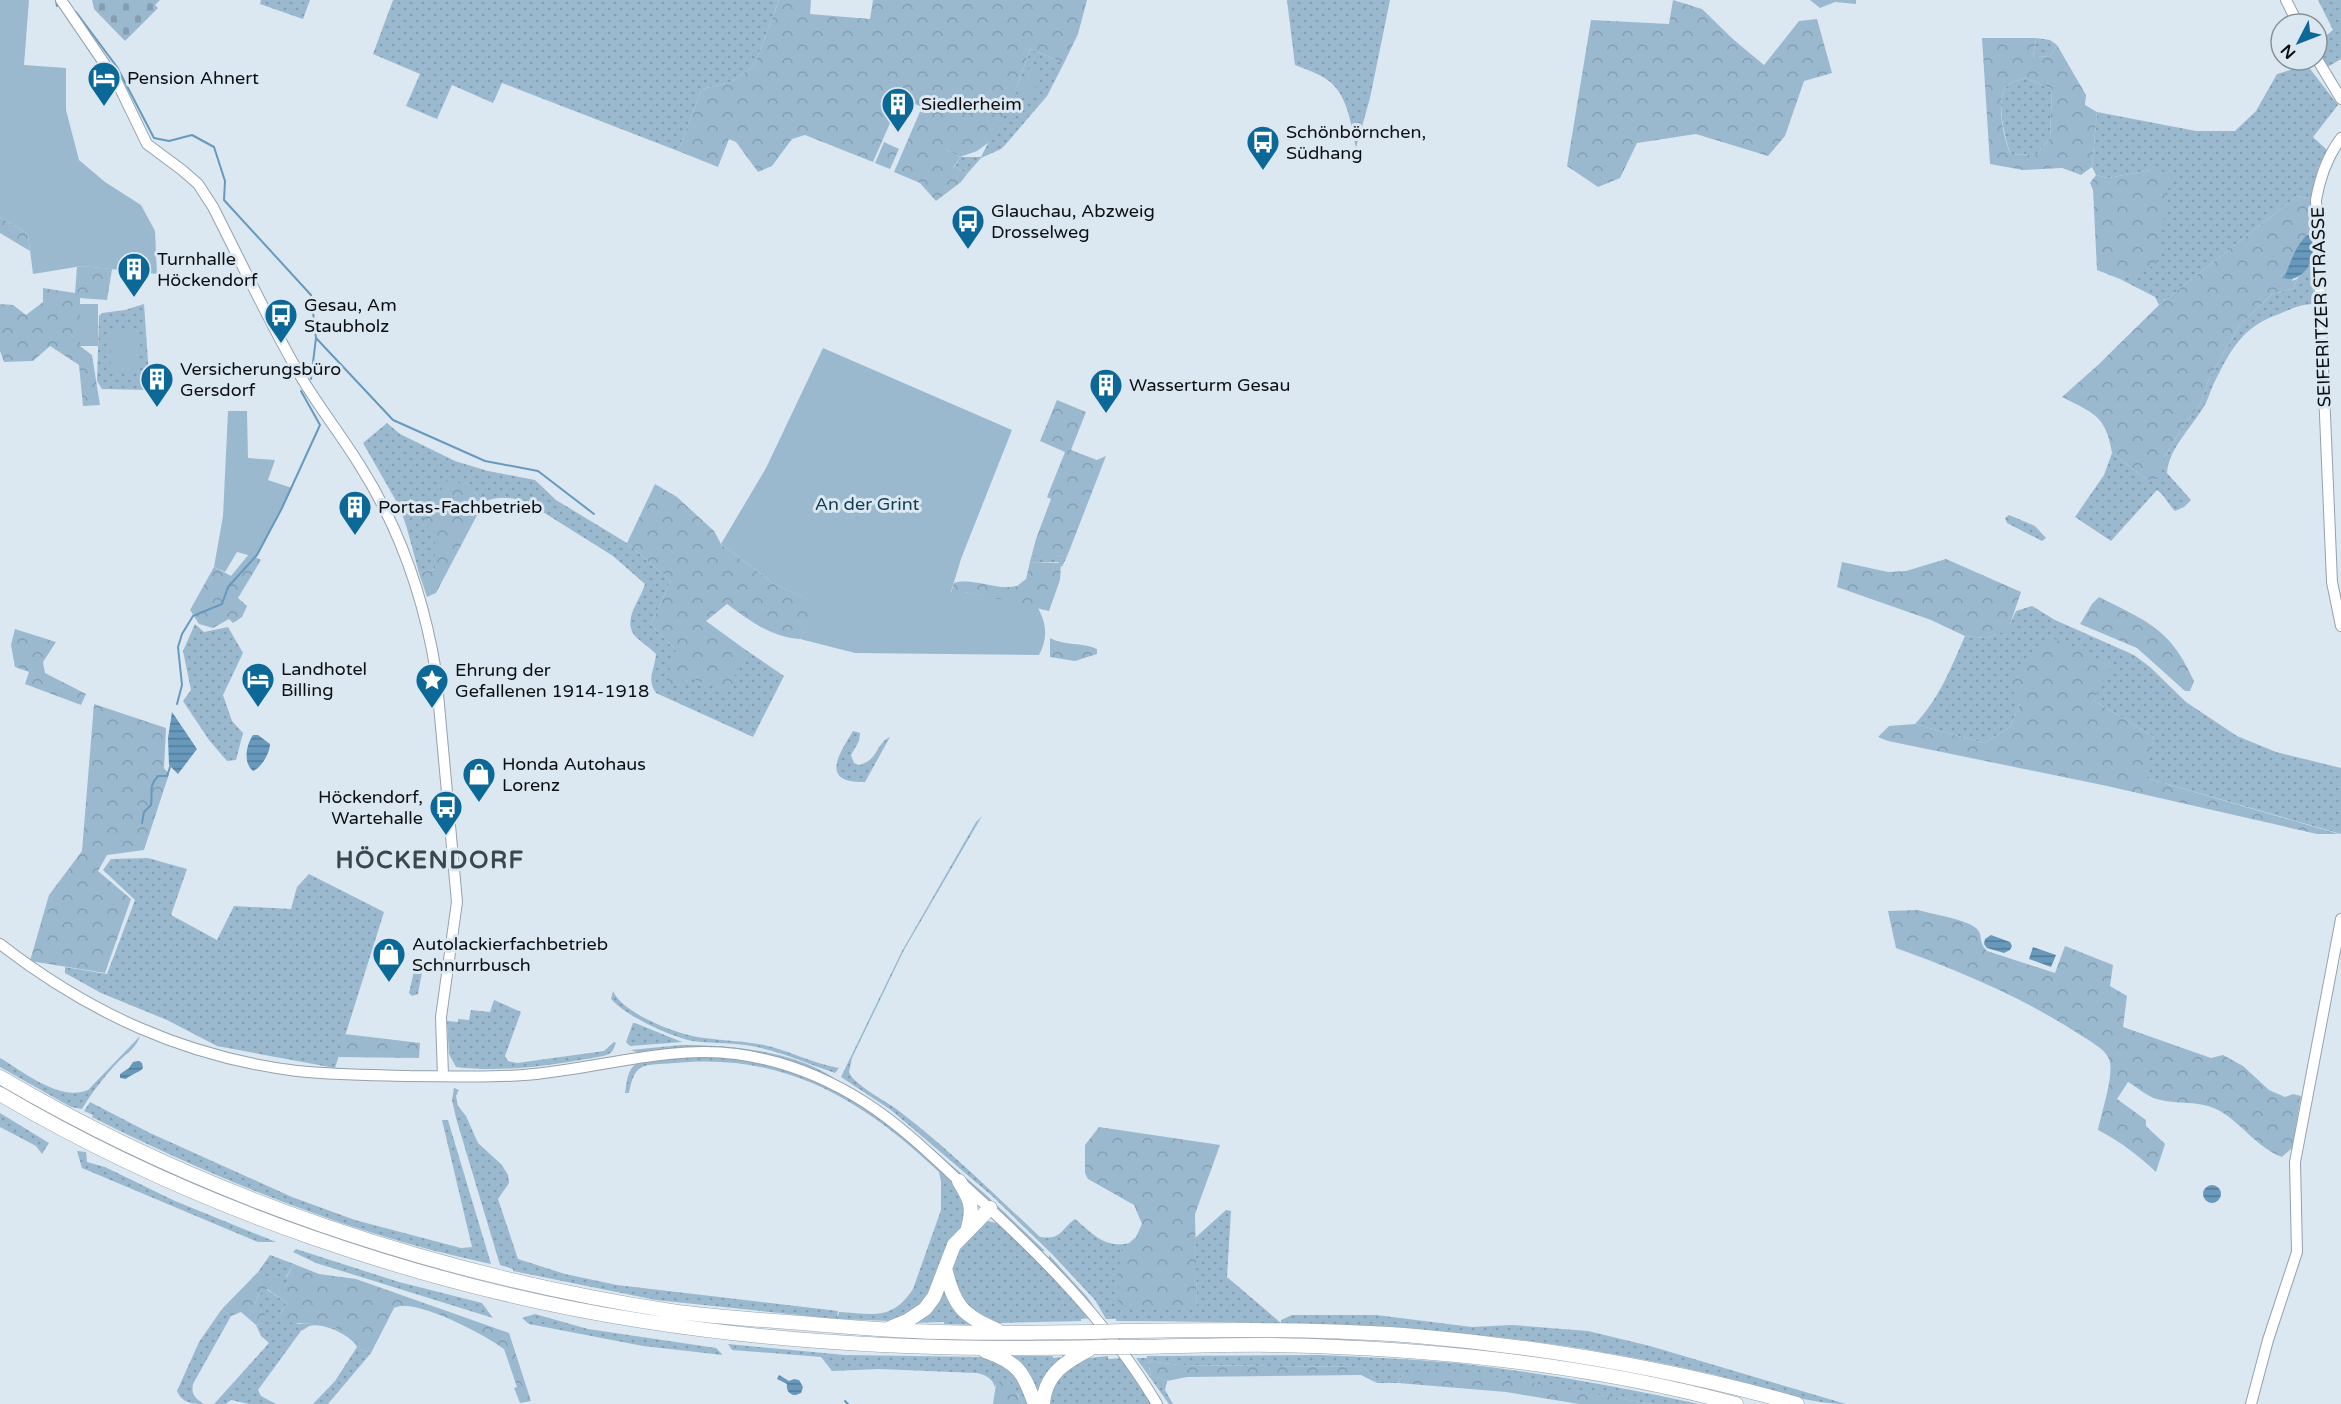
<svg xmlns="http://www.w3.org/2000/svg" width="2341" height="1404" font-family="'Varela Round',sans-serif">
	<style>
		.grass { fill: url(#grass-dots) }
		.forest { fill: url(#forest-crowns); fill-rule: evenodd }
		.cemetery { fill: url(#cemetery-stones) }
		.garden { fill: #9ab9cf }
		.water { fill: url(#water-rules) }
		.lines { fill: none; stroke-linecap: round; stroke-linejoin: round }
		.stream { stroke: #6799bc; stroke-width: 2 }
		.secondary-casing { stroke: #95a1aa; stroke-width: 12 }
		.highway-casing { stroke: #95a1aa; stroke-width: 15 }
		.secondary { stroke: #fff; stroke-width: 10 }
		.highway { stroke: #fff; stroke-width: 14 }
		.highway-bridge-casing { stroke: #95a1aa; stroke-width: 15; stroke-linecap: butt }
		.highway-bridge { stroke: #fff; stroke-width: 14 }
		.labels { text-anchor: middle; stroke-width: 6; stroke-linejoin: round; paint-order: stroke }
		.poi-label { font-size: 18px; fill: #0b0f13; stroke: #dbe8f2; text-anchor: start }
		.street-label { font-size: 18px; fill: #0b0f13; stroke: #dbe8f2 }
		.park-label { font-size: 18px; fill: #113a53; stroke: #dbe8f2 }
		.district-label { font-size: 24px; font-weight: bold; letter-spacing: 1.5px; fill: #3b464d; stroke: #dbe8f2 }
	</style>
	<defs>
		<pattern id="grass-dots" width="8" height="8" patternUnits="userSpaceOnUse" patternTransform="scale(1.5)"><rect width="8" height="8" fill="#9ab9cf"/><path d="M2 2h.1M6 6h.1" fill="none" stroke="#839eb1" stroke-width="1.8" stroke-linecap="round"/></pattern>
		<pattern id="forest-crowns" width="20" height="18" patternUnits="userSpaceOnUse" patternTransform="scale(1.5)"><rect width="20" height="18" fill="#9ab9cf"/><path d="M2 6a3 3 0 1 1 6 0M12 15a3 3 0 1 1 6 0" fill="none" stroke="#839eb1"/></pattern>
		<pattern id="cemetery-stones" width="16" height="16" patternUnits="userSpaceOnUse" patternTransform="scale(1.5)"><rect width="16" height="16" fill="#9ab9cf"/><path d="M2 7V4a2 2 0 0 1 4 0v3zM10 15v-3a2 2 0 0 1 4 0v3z" fill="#839eb1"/></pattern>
		<pattern id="water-rules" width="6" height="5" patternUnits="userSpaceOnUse" patternTransform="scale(1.5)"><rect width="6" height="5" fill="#6799bc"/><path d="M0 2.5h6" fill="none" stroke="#537b98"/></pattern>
	</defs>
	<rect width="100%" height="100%" fill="#dbe8f2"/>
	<path class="grass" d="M261,0H310L303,19L260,4Z
		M393,0H779L754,66L731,82L702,89L678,151L502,83L493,103L452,85L437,119L406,106L420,74L373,54Z
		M1287,0H1390L1370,98L1356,148C1351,125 1348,93 1326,79C1317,73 1305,69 1295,65Z
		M2318,0H2341V59L2326,68L2317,50V43L2333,30Z
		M2036,38L2050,40L2057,45L2050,56L2033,57Z
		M1030,49L1064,63L1047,96L1006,144L1001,149L981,158L967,174L955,166L960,157H981L1018,84Z
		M2307,65L2338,105L2313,137L2327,150L2318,168L2312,199L2297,196L2159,305L2155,297L2120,279L2156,264L2151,170L2108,178L2096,175L2092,167L2097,112L2196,131H2235L2256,111L2277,74Z
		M2026,78L2052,89L2050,138L2037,154L2011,155C2005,139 1994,98 2008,85C2013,81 2020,80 2026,78Z
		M2312,261L2314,304C2301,304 2291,309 2279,314C2242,327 2231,349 2214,383C2210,391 2208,401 2203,408C2191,428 2169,448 2167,473L2191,500L2184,507L2175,511C2168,504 2165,496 2157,490L2111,541L2075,517L2104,475L2112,453L2146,479L2162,473V461L2185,423L2200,405L2209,379L2239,326L2272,294L2294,288L2297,279Z
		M144,304L150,390L102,389L97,381L99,316L102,313L125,310Z
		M387,423L400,434L455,461L488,471L535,480L556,500L627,543L671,581L651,624L676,650L685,676L743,655V648L784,676L753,737L656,693C646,680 655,669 656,654C650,648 644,644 637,638C620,621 640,602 645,584L613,556L527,502C512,498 499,495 484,502L474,492L435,532V569L419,573L406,525L399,506L363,443Z
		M2009,515L2035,526L2046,538L2042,541L2007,523L2005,518Z
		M1032,554C1042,558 1058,558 1068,554L1062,567L1058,562H1030Z
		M2032,606L2055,620L2134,655L2150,667L2186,702L2237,736L2276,752L2341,768V834L2150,779L2144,772L2154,737L2093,700L2020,704L2010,727L1984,743L1915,724C1939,699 1951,668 1965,636L1987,638L2007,630L2016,611Z
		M195,624L204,632L228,627L243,653L223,695L232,721L243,733L236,760L227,761L209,740L183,701L191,690L183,651Z
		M853,731L860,733L859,741L851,755L854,763L859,765C879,760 875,744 890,737L865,782C819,783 839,754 853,731Z
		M982,816L904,950L852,1058L849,1072C853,1084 884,1100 895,1108C947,1147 993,1193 1040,1237C1062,1240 1060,1230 1075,1219C1093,1234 1105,1249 1130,1243L1120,1251L1197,1308L1195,1238L1226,1210L1231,1211L1227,1277L1281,1323V1320L1292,1315H1376L1472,1327L1512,1325L1588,1331L1650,1346L1846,1404C1807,1404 1769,1389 1731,1379C1681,1366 1630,1357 1579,1348C1426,1324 1271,1322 1116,1321V1319H1106L1095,1300L1052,1254L991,1195L891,1110L841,1077L902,951L976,822Z
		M148,858L187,869L171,915L217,940L234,906L291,909L297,887L309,874L384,912L335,1068L217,1046L167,1020L101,993L65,973V967L107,974L135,900L103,870L111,859Z
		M423,967L418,994L412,996L409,993L414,971Z
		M613,991C623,1014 680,1036 705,1038C725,1041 744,1041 764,1045C790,1051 814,1064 839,1068L835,1073C809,1064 784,1053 757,1047C736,1042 714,1044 693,1041C671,1037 626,1016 611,999Z
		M494,1000L521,1012L505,1056L508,1061L517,1063L604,1051L614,1042L616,1043C612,1051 614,1053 603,1056C554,1065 506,1073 456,1067L449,1054L447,1021L458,1022V1019L469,1020L471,1010L490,1012Z
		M633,1023H635L682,1042L630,1046L626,1042Z
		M140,1036C137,1047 126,1054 118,1062C105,1076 92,1092 82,1109L71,1107L0,1067V1058C24,1072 60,1102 88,1090Z
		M681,1045C728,1045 793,1050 834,1078L830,1079L781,1060L639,1053L631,1050Z
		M723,1056L767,1063L836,1089L888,1123L947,1176L962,1194L966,1222L950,1241L943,1253L938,1276L920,1310L890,1321L837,1319L839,1312C873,1314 892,1321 913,1289L941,1210V1181L939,1172C862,1099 784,1052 674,1063C645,1066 635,1060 629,1093H625C627,1082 627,1070 636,1064L684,1057Z
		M454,1088L459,1090L456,1096L458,1106L466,1116L478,1143L502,1165L508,1175L509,1183L498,1199L518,1259L565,1274L617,1285L838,1311L837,1319L656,1300L513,1271V1269L500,1265L456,1118L452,1100Z
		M90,1102L150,1133L292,1197L355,1220L461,1248L472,1247L442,1120H448L491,1264C355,1236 217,1180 92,1117L93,1115L84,1111Z
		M0,1113L49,1143L42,1154L36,1146L0,1127Z
		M921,1139L985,1194L1045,1251H1041L929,1150Z
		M77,1151L86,1152L87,1162L105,1167L175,1201L276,1242H258L82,1168Z
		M988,1221L996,1223L1002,1227L1063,1285L1092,1318L1081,1319V1321L1000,1323L990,1322L962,1306C959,1295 952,1281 951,1269C951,1252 974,1228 988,1221Z
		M296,1249L399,1282L482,1303L493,1318L316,1263L293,1252Z
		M270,1255L294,1264L286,1277L290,1283L284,1287L258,1272Z
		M1049,1255L1088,1298L1101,1318L1049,1259Z
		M942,1280L976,1325L944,1324V1322L912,1323Z
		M266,1289L287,1303L280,1314L298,1324L321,1323L344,1330L354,1339L361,1350L371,1353L328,1404H313L335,1381L357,1347C351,1335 323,1322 309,1326C308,1327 301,1331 301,1331L258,1390L261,1396L276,1404H249L231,1400L226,1404H214L269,1343L261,1336L256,1325L263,1323L255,1304L258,1295Z
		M222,1309L231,1316L193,1384C191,1395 195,1398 204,1404C192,1404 182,1403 177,1391L199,1342Z
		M535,1314L588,1329L716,1348L723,1355L643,1346L529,1324L522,1318Z
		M728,1344L845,1355L984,1357L1011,1367L1032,1404H1023L1017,1393L996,1384L995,1387C992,1378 986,1375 977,1373L879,1369L832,1371L821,1357L732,1350Z
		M1062,1355H1067L1041,1396L1007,1356H1053V1358L1062,1357Z
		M1320,1355C1365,1357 1411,1359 1456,1363C1538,1372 1618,1386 1699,1404H1652L1563,1389L1403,1373L1398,1383H1377L1364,1367L1178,1365L1148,1361L1151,1377H1157L1167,1381L1165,1390L1173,1404H1169L1136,1358H1147V1356Z
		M1108,1356V1359L1123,1358L1151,1404H1045L1055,1375L1080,1359Z"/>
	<path class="forest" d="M779,0H811L810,14L870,19L873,0H1087L1078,34L1064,63L1030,49L1018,84L992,140L977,151L960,157L945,149L952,169L955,166L967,174L961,182L936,201L920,183L894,172L922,107L901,98L873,162L805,135L792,139L772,166L758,172L736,142L729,139L718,167L678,151L702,89L731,82L754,66Z
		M1673,0L1702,9L1734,40L1764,65L1799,21L1817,19L1832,73L1804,81L1785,136L1768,156L1696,134L1637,143L1620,178L1598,187L1567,166L1591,20L1669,24Z
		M1810,0H1856V4L1835,2L1820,8Z
		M1982,38H2036L2033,57L2050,56L2057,45L2086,95L2085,105L2097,112L2092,167L2081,175L2062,168L2023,170L1990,164ZM2026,78L2052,89L2050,138L2037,154L2011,155C2004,140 1994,98 2008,85C2013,81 2020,80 2026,78Z
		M884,142L899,149L890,169L875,163Z
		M2151,170L2171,173L2156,265L2120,279L2097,270L2093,190L2090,183L2096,175L2108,178Z
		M2297,196L2312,199V233L2307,235L2292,281L2297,279L2294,288L2272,294L2239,326L2209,379L2200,405L2185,423L2162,461V473L2155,480L2146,479L2112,453C2106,415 2093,413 2062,397L2098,365L2159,305Z
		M0,217L28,234L30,251L0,233Z
		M82,266L112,269L107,300L80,298V346L92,355L100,405L83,406L79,365L50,346L33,361L4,362L0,351V304L13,305L26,315L43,302V288L75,293L77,267Z
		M1057,400L1086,412L1071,450L1097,460L1106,456L1068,554C1058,558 1042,559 1032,554L1036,539L1051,499L1047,497L1065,452L1040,441Z
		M447,480C463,482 473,490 484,502L436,593L427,597L419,573L435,569V532L423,520Z
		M655,484L677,497L714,531L721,544L773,583L819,605L800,639C771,637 750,621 727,604L706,621L743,648V655L729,692L685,676L679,686L666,682L676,650L651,624L671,581L627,543Z
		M249,554L261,560L238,598L247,606L242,617L233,623L229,619L213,628L199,624L190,610L214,567L231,576Z
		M1946,559L2021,592L2008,630L1987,638L1965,636L1931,620L1837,587L1842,562L1888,572L1906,571Z
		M1030,562L1061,563L1060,580L1049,611L965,592L951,593L954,583C974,577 996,591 1017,586L1026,579Z
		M2099,597C2148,622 2170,628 2194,681L2190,691H2185L2137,648L2080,624L2092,604Z
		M15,629L56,642L43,662L45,673L86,694L81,705L25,684L29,672L15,667L11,645Z
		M2048,636L2112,665L2093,700L2154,737L2145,772L2150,779L2339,834H2317L2107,786L1888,741L1878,737L1889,726L1915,724L1984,743L2010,727L2020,704L2009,685L2022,662Z
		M1050,638C1064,646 1082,642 1097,649V654L1075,661L1050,657Z
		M94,704L166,728L164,768L169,774L144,850L107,855L98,871L131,899L105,973L30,961L49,895L82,851Z
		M1918,910C1931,914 1971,920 1978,930C1983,937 1978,941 1987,951L2055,973L2065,946L2113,965L2110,986L2127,996L2123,1027L2211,1058L2223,1055L2243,1066L2269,1090L2285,1097L2293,1094L2301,1096L2292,1148L2282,1157C2256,1147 2242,1123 2218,1110C2200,1100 2176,1105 2157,1099C2147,1096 2138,1088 2128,1082L2117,1099L2146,1120V1126L2165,1144L2156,1172C2138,1155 2121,1142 2098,1130C2101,1114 2115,1073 2109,1059C2104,1048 2091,1042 2082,1036C2024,998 1960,971 1896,948L1888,911Z
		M345,1034L420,1043L419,1058L338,1057Z
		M1099,1127L1220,1145L1195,1214L1197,1308L1195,1310H1166L1118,1305L1120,1251L1136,1237L1142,1224L1134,1205L1088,1179L1085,1173V1145Z
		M294,1264L319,1274L356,1279L509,1333L531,1401L520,1403L514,1388L517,1387L504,1349C485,1335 415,1297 394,1308L371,1353L361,1350C340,1315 314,1328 281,1321L280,1314L287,1303L267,1289L258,1295L255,1304L266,1312L263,1323L256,1325L241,1312L231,1316L222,1309L258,1272L285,1286L289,1283L286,1278Z
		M1148,1361L1178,1365L1364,1367L1377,1383L1361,1375L1187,1377L1167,1381L1157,1377H1151Z
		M1433,1369L1493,1376L1652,1404H1579L1506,1392L1398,1383L1403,1373Z
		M1003,1380H1009L1023,1404H993L996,1384Z"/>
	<path class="cemetery" d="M92,0H160L155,5L158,8L125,41L94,9Z"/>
	<path class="garden" d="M0,0H29L24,65L66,68V110L79,160L105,182L141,205L155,231L157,274L82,266L33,274L28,234L0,217Z
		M1029,68L1042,73L1030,100L1017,94Z
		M945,149L960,157L952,170L938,161Z
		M80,304H98V346H80Z
		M140,328V372L111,373L110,329Z
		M823,348L1012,430L961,559L951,592H965L1037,607C1047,622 1048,639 1039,655L855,653L800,639L818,605L773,583L721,544L766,468Z
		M228,411H247L248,458L275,460L268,480L292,488L257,555L255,557L237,552L225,572L214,567L223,516Z"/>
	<path class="water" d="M2312,233C2312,241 2314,251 2312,258C2309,270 2296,283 2284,278C2290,265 2297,238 2312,233Z
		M172,712L197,749L178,774L169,765L168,738Z
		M253,735H258L270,744C270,753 261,768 253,771C243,763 246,745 253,735Z
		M1991,935L2010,942L2012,946L2010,950L2004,953L1987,948L1984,944L1985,939Z
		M2033,947L2056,955L2051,967L2029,959Z
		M139,1061L142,1063L143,1068C139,1073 131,1074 126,1079L120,1078V1074L129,1068L133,1062Z
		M2203 1194a9 9 0 1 1 18 0a9 9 0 1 1-18 0Z
		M779,1375L789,1381L794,1379L799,1380L803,1387L801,1393L796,1395C789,1395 786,1390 787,1384L777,1379Z"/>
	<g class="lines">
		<path class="stream" d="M56,0L57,6
			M76,12L117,67L154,138L169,141L192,135L214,147L225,181L224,200L311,295L316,338L393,420L485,461L538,471L594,514
			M311,379L316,338
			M177,704L182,685L178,647L182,634L193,616L222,604L228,587L257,555L282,508L320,425L301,391
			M142,823L144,812L151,805C153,793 148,786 158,776H167L170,767
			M845,1401L848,1404"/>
		<defs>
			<path id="secondary" d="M61,0L117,82L147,144L182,170L198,184L213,207C242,264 269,322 301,377C319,407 341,435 359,464C400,528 424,598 436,672L457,902L441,1017L443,1076
				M2286,0L2298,24
				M2317,59L2341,99
				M2341,138C2327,157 2320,177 2316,200L2332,582L2341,626
				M0,944C89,1013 185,1057 297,1071C335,1075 372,1075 410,1076C448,1076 486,1078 524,1075C594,1070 665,1045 736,1054C782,1060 827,1078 866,1103C900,1125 929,1153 958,1180C1033,1247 1105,1317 1157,1404
				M2251,1404L2268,1340L2297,1252L2295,1162L2341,919"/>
			<path id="highway" d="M0,1077C205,1198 437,1275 671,1311C714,1317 758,1320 802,1323C847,1327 893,1331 939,1332C990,1334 1042,1332 1093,1332
				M0,1094C191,1207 424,1287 643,1321C795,1345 950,1351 1103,1347
				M959,1181C970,1199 974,1206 968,1228
				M945,1268C954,1305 961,1315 997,1330
				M890,1328L907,1321L925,1309L934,1297L954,1245L990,1208
				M1124,1331C1221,1330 1319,1328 1416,1336C1544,1347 1672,1369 1797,1404
				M1137,1347C1196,1346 1255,1343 1314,1346C1456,1351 1599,1367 1736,1404
				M985,1351C1019,1363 1023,1372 1035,1404
				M1043,1404C1045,1374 1065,1362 1090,1349"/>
		</defs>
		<use href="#secondary" class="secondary-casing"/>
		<use href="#highway" class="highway-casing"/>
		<use href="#secondary" class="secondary"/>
		<use href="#highway" class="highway"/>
		<defs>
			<path id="highway-bridge" d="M1093,1332L1124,1331
				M1103,1347H1137"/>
		</defs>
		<use href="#highway-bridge" class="highway-bridge-casing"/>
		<use href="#highway-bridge" class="highway-bridge"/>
	</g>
	<defs>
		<symbol id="hotel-pin" viewBox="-11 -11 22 30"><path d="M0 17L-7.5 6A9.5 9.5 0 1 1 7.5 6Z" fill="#0b6897" stroke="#dbe8f2"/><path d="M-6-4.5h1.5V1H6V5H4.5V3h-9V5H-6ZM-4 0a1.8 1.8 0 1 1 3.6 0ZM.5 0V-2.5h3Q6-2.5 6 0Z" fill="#fff"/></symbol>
		<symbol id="building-pin" viewBox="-11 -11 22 30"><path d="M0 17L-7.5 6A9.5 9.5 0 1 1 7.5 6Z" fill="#0b6897" stroke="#dbe8f2"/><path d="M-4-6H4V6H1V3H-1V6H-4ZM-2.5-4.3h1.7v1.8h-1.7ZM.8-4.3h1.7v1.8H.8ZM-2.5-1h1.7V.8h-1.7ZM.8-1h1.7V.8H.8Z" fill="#fff"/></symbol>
		<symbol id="bus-pin" viewBox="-11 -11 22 30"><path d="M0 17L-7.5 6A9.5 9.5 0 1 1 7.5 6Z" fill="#0b6897" stroke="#dbe8f2"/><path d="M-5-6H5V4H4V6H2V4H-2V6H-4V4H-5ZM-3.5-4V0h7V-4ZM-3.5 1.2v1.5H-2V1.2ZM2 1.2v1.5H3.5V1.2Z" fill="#fff"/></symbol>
		<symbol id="sight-pin" viewBox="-11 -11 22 30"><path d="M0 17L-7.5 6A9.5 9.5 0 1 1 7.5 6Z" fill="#0b6897" stroke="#dbe8f2"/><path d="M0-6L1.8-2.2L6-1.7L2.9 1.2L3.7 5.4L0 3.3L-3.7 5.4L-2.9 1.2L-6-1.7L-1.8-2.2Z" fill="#fff"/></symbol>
		<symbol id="shop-pin" viewBox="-11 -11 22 30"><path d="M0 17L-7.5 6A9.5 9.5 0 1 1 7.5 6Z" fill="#0b6897" stroke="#dbe8f2"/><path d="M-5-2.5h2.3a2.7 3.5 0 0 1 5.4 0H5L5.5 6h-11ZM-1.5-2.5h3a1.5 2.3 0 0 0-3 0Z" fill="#fff"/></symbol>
	</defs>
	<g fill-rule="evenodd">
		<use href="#hotel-pin" x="85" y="59" width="38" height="52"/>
		<use href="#building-pin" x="879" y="85" width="38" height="52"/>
		<use href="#bus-pin" x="1244" y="123" width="38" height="52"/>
		<use href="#bus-pin" x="949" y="202" width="38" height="52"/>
		<use href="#building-pin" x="115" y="250" width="38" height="52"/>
		<use href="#bus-pin" x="262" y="296" width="38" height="52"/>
		<use href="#building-pin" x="138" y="360" width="38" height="52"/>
		<use href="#building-pin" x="1087" y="366" width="38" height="52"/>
		<use href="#building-pin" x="336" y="488" width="38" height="52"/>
		<use href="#hotel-pin" x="239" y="660" width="38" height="52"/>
		<use href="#sight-pin" x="413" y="661" width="38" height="52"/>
		<use href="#shop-pin" x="460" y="755" width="38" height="52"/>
		<use href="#bus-pin" x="427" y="788" width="38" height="52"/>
		<use href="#shop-pin" x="370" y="935" width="38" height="52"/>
	</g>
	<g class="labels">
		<g class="poi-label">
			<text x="127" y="84">Pension Ahnert</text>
			<text x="921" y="110">Siedlerheim</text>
			<text x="1286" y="138">Schönbörnchen,<tspan x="1286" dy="21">Südhang</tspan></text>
			<text x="991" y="217">Glauchau, Abzweig<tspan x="991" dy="21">Drosselweg</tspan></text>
			<text x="157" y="265">Turnhalle<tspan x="157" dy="21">Höckendorf</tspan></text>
			<text x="304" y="311">Gesau, Am<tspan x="304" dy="21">Staubholz</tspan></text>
			<text x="180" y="375">Versicherungsbüro<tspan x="180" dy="21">Gersdorf</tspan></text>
			<text x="1129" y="391">Wasserturm Gesau</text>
			<text x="378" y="513">Portas-Fachbetrieb</text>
			<text x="281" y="675">Landhotel<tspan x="281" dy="21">Billing</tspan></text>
			<text x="455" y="676">Ehrung der<tspan x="455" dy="21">Gefallenen 1914-1918</tspan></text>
			<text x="502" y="770">Honda Autohaus<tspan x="502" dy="21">Lorenz</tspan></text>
			<text x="423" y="803" text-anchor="end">Höckendorf,<tspan x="423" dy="21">Wartehalle</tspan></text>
			<text x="412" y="950">Autolackierfachbetrieb<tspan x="412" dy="21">Schnurrbusch</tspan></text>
		</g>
		<g class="street-label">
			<text transform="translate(2321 307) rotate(-92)" y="6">SEIFERITZER STRASSE</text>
		</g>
		<g class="park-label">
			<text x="867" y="510">An der Grint</text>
		</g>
		<g class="district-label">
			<text x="430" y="868">HÖCKENDORF</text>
		</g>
	</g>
	<g transform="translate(2299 42) rotate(228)"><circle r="28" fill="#dbe8f2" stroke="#889199" stroke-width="1.5"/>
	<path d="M0-4.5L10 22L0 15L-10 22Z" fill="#0b6897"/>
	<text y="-9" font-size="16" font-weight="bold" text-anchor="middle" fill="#0b0f13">N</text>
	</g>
</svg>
